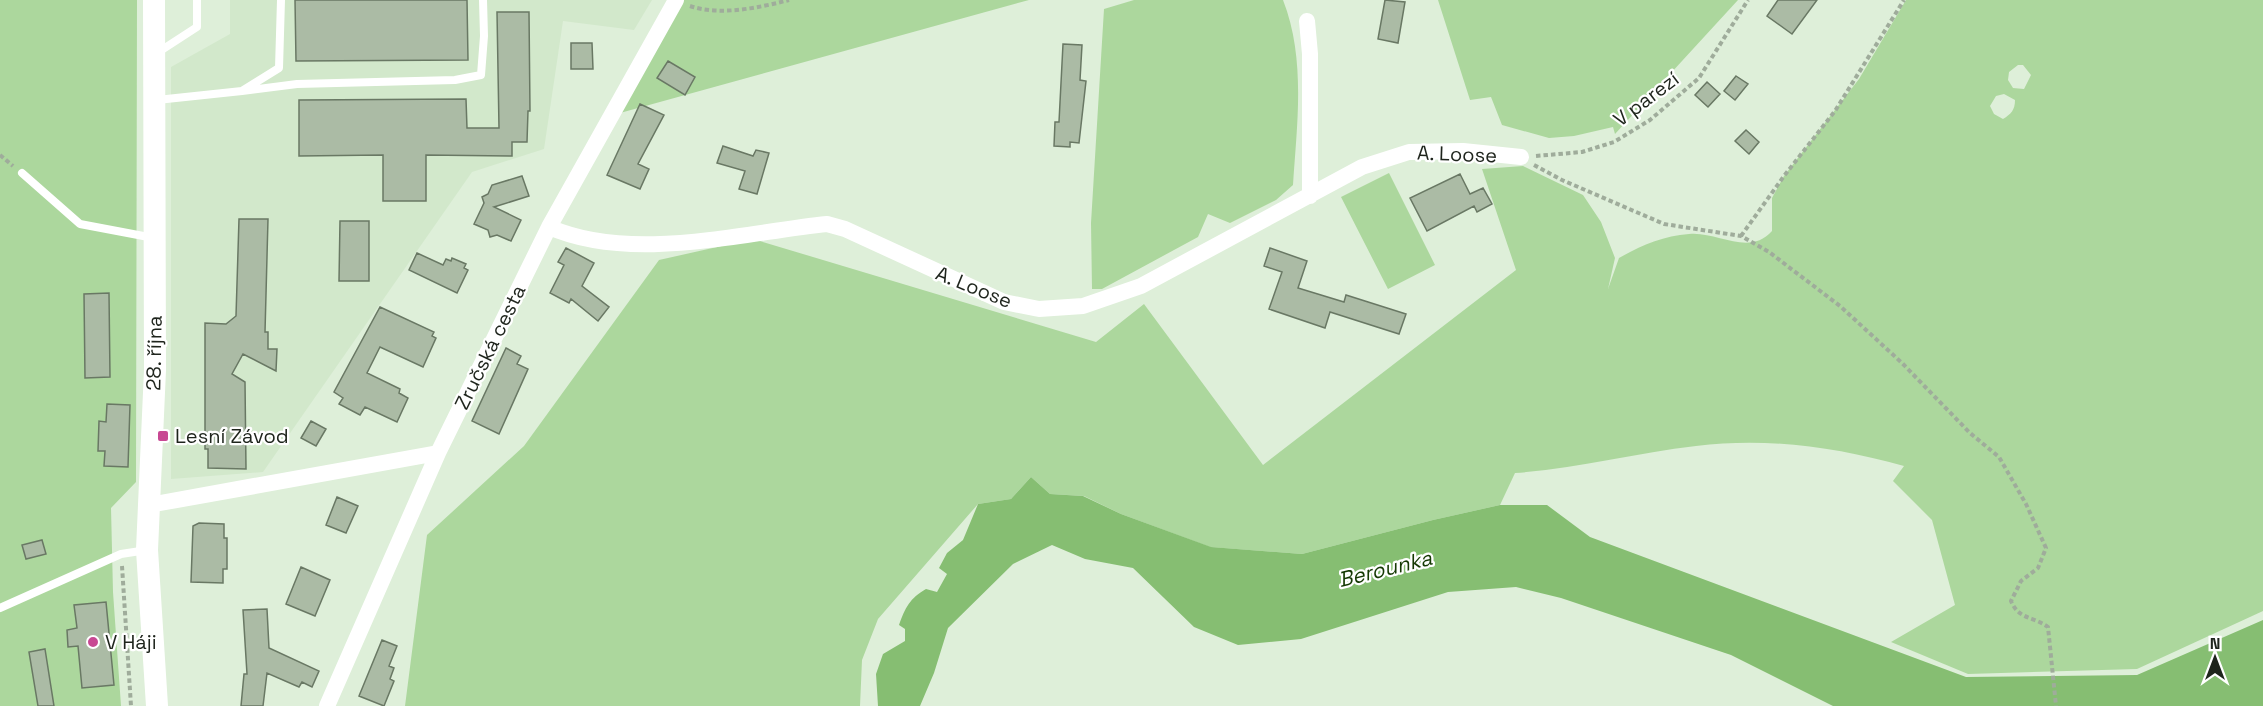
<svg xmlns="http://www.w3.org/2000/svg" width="2263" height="706" font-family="'Space Grotesk',sans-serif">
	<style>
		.built { fill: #d2e8cb }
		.green { fill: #acd79d; fill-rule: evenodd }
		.water { fill: #86be72 }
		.building { fill: #abbba5; stroke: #697864; stroke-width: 1.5 }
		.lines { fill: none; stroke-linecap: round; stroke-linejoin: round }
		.path { stroke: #9fac9b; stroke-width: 4; stroke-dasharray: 4.5 3; stroke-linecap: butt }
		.service { stroke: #fff; stroke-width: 8 }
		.minor { stroke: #fff; stroke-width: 16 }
		.secondary { stroke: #fff; stroke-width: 22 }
		.poi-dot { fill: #c84893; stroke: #fff; stroke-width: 2 }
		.labels { text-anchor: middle; stroke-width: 4.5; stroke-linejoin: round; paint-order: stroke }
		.street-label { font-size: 20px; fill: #1e241c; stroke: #fff }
		.poi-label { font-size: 20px; fill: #1e241c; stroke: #fff; text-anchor: start }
		.water-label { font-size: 21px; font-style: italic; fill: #153903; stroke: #fff }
	</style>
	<rect width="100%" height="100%" fill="#deefd9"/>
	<path class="built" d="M230,0H652L634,30L563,21L544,149L472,172L263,472L171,479V67L230,34Z"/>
	<path class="green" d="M0,0H137L136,482L111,508L113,592L121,706H0Z
		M683,0H1029L620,113Z
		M1134,0H1283C1306,59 1297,123 1293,185L1276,200L1230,223L1208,214L1198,237L1102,289H1092L1091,223L1104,9Z
		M1438,0H1738L1615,134L1613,127L1574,136L1549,138L1502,125L1491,97L1470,100Z
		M1906,0H2263V611L2137,669L1968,674L1891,642L1955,605L1932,520L1893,481L1904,466C1835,447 1767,437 1696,446C1635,453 1576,469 1515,473L1500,505L1433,520L1302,554L1210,547L1121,514L1084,496L1050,494L1031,477L1011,499L978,504L878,619L862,660L860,706H405L427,535L524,446L659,260L753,239L1096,342L1144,304L1263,465L1516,270L1482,169L1523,166L1583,195L1601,222L1615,258L1608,289L1619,258C1642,245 1663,236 1689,234C1717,231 1749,257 1772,231V198L1784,176L1859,79ZM2018,65H2023L2031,75L2024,89L2013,88L2008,80L2009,72ZM2004,94L2015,100C2015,110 2011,114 2003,119L1994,114L1990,106L1996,96Z
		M1389,173L1435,265L1388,289L1341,197Z"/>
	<path class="water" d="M1031,477L1050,494L1083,496L1121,514L1211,547L1302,554L1433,520L1500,505H1547L1590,537L1966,677L2137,675L2263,620V706H1833L1731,655L1561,598L1516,587L1448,592L1301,639L1238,645L1194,627L1133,568L1085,559L1052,545L1013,564L948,628L934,673L920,706H878L876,674L883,654L905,641V629L899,625C905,608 910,598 926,589L937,592L947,574L939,568L947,553L963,540L978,504L1011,499Z"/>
	<path class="building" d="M295,0H467L468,60L296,61Z
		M1385,0L1405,2L1398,43L1378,39Z
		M1778,0H1817L1792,34L1767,16Z
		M497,12H529L530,111H528L527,142H512V156L426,155V201H383V155L299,156V100L466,99L467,128H499Z
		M571,43H592L593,69H571Z
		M1063,44L1082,45L1080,80L1086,81L1079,143L1070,142V147L1054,146L1055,122H1059Z
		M668,61L695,77L685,95L657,78Z
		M1736,76L1748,84L1735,100L1724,91Z
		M1707,82L1720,94L1708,107L1695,95Z
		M640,104L664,115L638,164L649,169L640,189L607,175Z
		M1746,130L1759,142L1749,154L1735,141Z
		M723,146L753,156L756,150L769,153L757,194L739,189L745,171L717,163Z
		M1460,174L1470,194L1483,188L1492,204L1477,212L1474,206L1427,231L1410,198Z
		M522,176L529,196L494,207L521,220L511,241L497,235L490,237L488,230L474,224L484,203L482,197L488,194L492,185Z
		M239,219H268L265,332H268V349H277L276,371L243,354L232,374L245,382L246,469L208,468V449H205V323L226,324L236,316Z
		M340,221H369V281H339Z
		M566,248L594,263L582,286L609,307L598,321L571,299L569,303L550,293L564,265L558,262Z
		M1270,248L1307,261L1298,288L1344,302L1346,295L1406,314L1399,334L1330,312L1325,328L1269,309L1282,272L1264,266Z
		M417,253L443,265L446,259L451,261L452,258L466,264L464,268L468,270L457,293L409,270Z
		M109,293L110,377L85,378L84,294Z
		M380,307L434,332L432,336L436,338L423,367L380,347L367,373L400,389L399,393L408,398L397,422L365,407L360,415L339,404L343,398L334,392Z
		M506,348L521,356L517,364L528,369L499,434L472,421Z
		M107,404L130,405L128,467L104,466L105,451H98L99,421L106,422Z
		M311,421L326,429L316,446L301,438Z
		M337,497L358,506L346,533L326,525Z
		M199,523L224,524V538H227V569H223V583L191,582L193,526Z
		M42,540L46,554L26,559L22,545Z
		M301,567L330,580L315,616L286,604Z
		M106,602L114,685L82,688L78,646L68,647L67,630L77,628L74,605Z
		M267,609L269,648L319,671L312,687L302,682L299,687L267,673L263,706H241L244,674H247L243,610Z
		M382,640L397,646L389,666L394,668L390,679L394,681L384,706L359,696Z
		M45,649L54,706H38L29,652Z"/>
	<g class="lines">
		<path class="path" d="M690,6C720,16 758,8 789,0
			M0,155L13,166
			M1536,156L1582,152L1614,142L1650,120L1699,78L1748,0
			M1534,165L1562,180L1664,224L1741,236L1769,252L1840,306L1902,363L1970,433L1999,457L2026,504L2046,548L2038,568L2021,581L2011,601C2019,620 2033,616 2048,627L2056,706
			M1741,236L1784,176L1835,111L1904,0
			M122,566L131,706"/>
		<path class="service" d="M157,53L197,27V0
			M242,91L297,84L455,80L481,75L484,36L483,0
			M157,100L242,91L279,68L281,0
			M22,173L80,224L154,238
			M0,608L121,554L147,550"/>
		<path class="minor" d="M1307,21L1310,54V196
			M549,227C631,263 740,233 827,224L845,229L1004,302L1039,309L1083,306L1141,286L1362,167L1409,152L1463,151L1521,157
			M149,505L438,453
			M327,706L438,453L549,227L676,0"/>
		<path class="secondary" d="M154,0L155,370L147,550L157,706"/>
	</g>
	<g class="poi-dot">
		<rect x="157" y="430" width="12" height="12" rx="3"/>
		<circle cx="93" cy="642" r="6"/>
	</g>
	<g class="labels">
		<g class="street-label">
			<text transform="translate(1646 99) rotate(-37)" y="7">V parezí</text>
			<text transform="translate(1457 154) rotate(2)" y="7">A. Loose</text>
			<text transform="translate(974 287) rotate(22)" y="7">A. Loose</text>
			<text transform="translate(490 347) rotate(-64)" y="7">Zručská cesta</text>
			<text transform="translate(154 353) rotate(-89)" y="7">28. října</text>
		</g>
		<g class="poi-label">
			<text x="175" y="443">Lesní Závod</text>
			<text x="105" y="649">V Háji</text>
		</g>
		<g class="water-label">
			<text transform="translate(1385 569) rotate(-14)" y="7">Berounka</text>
		</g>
	</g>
	<g transform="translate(2215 658)" stroke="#ffffff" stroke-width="4.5" paint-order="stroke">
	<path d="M0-4.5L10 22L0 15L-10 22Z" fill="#1e241c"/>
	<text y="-9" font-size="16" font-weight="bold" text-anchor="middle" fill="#1e241c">N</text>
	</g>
</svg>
